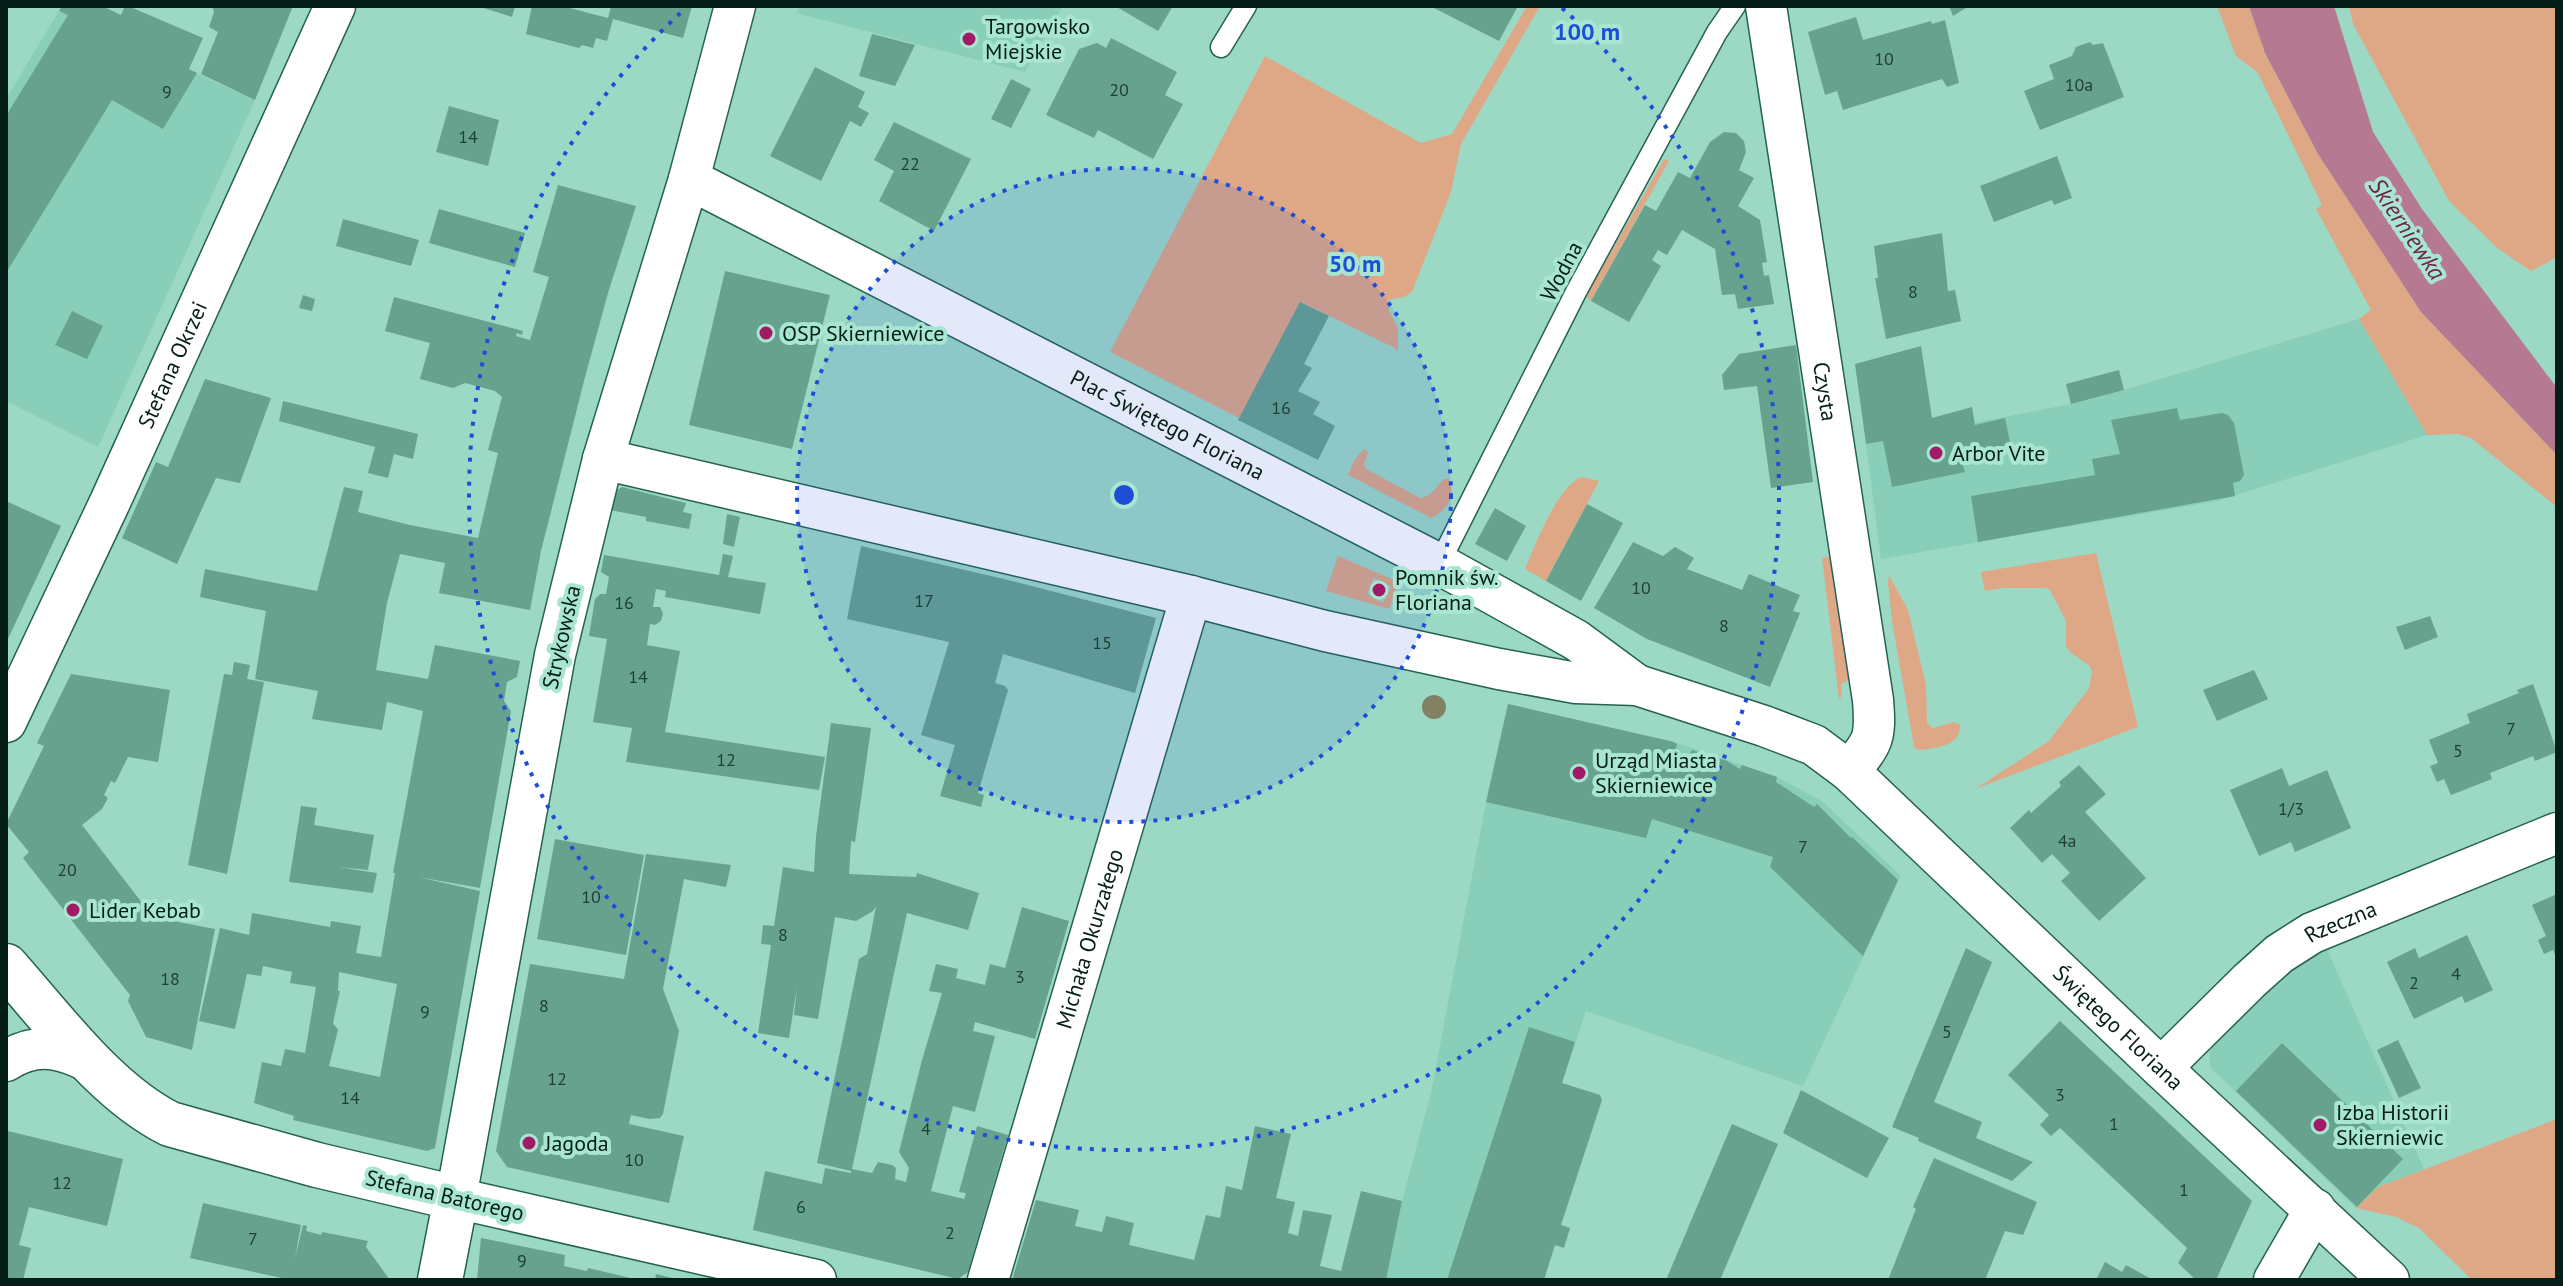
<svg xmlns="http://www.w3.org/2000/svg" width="2563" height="1286" font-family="'PT Sans',sans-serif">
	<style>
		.built { fill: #88ceb8 }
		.green { fill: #dea887; fill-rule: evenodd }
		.water { fill: #b57992 }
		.building { fill: #67a28f; fill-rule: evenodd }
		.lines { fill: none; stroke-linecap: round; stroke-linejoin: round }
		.service-casing { stroke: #266252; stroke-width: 23 }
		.minor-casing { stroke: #266252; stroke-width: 43 }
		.tertiary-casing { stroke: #266252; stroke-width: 47 }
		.service { stroke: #fff; stroke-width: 20 }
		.minor { stroke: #fff; stroke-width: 40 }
		.tertiary { stroke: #fff; stroke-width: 44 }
		.tree { fill: #828163 }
		.ring { fill: none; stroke: #1d4ed8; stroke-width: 4; stroke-dasharray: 4 8 }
		.poi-dot { fill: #a11a66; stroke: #a9e6d2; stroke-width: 3 }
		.labels { text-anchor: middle; stroke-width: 8; stroke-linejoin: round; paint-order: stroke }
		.number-label { font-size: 18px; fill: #1e3f35 }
		.poi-label { font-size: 22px; fill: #051e17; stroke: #a9e6d2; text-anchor: start }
		.street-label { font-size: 22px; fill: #051e17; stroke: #a9e6d2 }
		.water-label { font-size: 24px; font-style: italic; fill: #6e254a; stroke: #a9e6d2 }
		.centre { fill: #1d4ed8; stroke: #a9e6d2; stroke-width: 4 }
		.ring-label { font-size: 24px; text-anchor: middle; font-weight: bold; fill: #1d4ed8; stroke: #a9e6d2; stroke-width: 8; stroke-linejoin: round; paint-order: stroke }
	</style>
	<rect width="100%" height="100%" fill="#9cd9c5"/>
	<path class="built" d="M801,6H1063L1025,72L796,13Z
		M59,11L255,100L98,447L6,401V99Z
		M2359,319L2427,435L2217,501L1881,559L1866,444L2071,404L2124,390Z
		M1508,704L1674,742L1777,777L1822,801L1901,876L1803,1086L1586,1011L1497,1280H1386L1402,1201L1431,1093L1486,802Z
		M2326,947L2424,1169L2378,1187L2356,1208L2210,1067V1040L2276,968Z"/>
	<path class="green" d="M1527,6H1540L1461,144L1451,192L1412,292L1404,297L1388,300L1389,311L1398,328V353L1395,348L1303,303L1239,418L1110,352L1265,56L1421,143L1452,134Z
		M2217,6H2249L2265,53L2318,154L2421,312L2557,455V507L2471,438L2458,434L2427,435L2359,319L2371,310L2316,209L2322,205L2258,73L2236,56Z
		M2349,6H2557V257L2531,271L2497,248L2449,201L2353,24Z
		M1664,159L1669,161L1591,301L1586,296Z
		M1364,449L1368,452L1364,464L1366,469L1420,498C1432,497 1436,486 1444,479H1449C1458,494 1446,512 1431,518L1348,475L1355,459Z
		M1582,477L1599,481L1546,581L1525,569C1535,545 1558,485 1582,477Z
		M2096,553L2138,727L1975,789L2049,741L2089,688L2092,671L2090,666L2070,652L2066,646V621L2050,590L2045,588H2003L1985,591L1981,572Z
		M1338,556L1399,582L1389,609L1326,591ZM1374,578L1391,587L1383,603L1367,594Z
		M1832,556L1850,679L1841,684L1842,696L1839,699L1822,558Z
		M1889,575L1908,610L1926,685L1927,723L1933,728L1954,722L1960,725C1962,746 1934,749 1918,750L1914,747L1892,621L1888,582Z
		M2557,1119V1280H2472L2419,1228L2396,1217L2356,1208L2378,1187Z"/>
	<path class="water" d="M2249,6H2334L2373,132L2422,209L2557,388V455L2421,312L2318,154L2265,53Z"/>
	<path class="building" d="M62,6H102L121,15L125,6H128L203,38L189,69L197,73L163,129L112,100L6,273V116L68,15L59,11Z
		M212,6H293L255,100L201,74L218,32L209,27L214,12Z
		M477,6H515L512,17Z
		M532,6H562L608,18L611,6H692L683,38L613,19L607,41L596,38L593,48L582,45L579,48L526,34Z
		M1115,6H1173L1158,31Z
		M1430,6H1518L1499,41Z
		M1949,6H1969L1953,16Z
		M1856,17L1863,40L1931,21L1932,24L1945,20L1959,83L1947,87L1942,79L1843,110L1837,91L1825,95L1808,32Z
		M872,34L915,45L895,86L859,76Z
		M1111,38L1177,72L1165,95L1183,104L1153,159L1098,130L1094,138L1046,115L1079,49L1097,43L1106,48Z
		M2090,42L2093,45L2103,43L2124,97L2040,130L2024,91L2054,79L2049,65L2072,56L2076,47Z
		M815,67L865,92L858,107L869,113L861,127L850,121L821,181L770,156Z
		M1011,79L1031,89L1011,128L991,119Z
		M449,106L499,120L488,166L436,152Z
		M894,122L971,159L934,231L879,201L894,171L874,160Z
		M1724,132L1736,133L1744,141L1746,152L1739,170L1754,178L1738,206L1760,220L1767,262L1762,263L1764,276L1769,275L1774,304L1738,309L1735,294L1722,295L1715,249L1682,230L1667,255L1658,250L1652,260L1661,266L1629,322L1591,301L1645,205L1656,211L1678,172L1690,178L1710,142Z
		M2057,156L2072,198L2054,205L2052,200L1994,222L1980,186Z
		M558,185L636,206L608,293L584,381L541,551L530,610L439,593L445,563L400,554L387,603L376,670L428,679L435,645L520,661L517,677L507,682L504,701L511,711L480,888L418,877L480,891L435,1148L427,1151L293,1120L294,1116L254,1103L262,1062L281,1066L285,1049L305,1053L316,987L290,983L292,972L263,966L261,976L247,974L235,1029L199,1021L220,928L249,935L252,913L330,927L331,921L361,926L356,953L381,957L395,873H393L423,711L387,702L382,730L312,719L318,691L255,679L266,611L200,597L205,569L317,591L344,487L363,491L358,512L410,525L478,538L498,453L488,450L502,397L495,391L465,383L453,388L420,379L430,343L385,331L394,297L523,331L522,335L517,333L516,336L530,340L549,277L533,272ZM339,972L397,984L380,1077L329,1066L338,1030L333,1023L340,991H338Z
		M439,209L525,233L515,267L429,243Z
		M343,219L419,240L411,266L336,246Z
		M1942,233L1948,291L1955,290L1961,321L1886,339L1875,278H1878L1874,246Z
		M725,271L830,295L792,449L689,425Z
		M303,295L315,299L312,311L299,308Z
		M1300,302L1329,316L1304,364L1312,368L1298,391L1320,402L1313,414L1335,426L1318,460L1238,420Z
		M72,311L103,326L87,359L55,345Z
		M1796,345L1813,482L1771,488L1757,386L1724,390L1722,375L1739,354Z
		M1921,346L1932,418L1972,407L1975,425L2005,418L2011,447L1961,460L1965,472L1892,487L1883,441L1866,444L1855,364Z
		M2119,370L2124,390L2071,404L2066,384Z
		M205,379L271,398L240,483L216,478L177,564L122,538L156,462L168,467Z
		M283,401L418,434L413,459L394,454L388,478L368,473L375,447L279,421Z
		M2177,408L2180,420L2222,413L2228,415L2234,423L2244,475L2240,481L2233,483L2235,496L1978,542L1971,496L2095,475L2092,459L2120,454L2111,420Z
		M622,487L686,503L683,512L692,514L689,529L646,521V517L610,510L613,493Z
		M6,501L61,526L6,643Z
		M1587,504L1623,523L1581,601L1546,581Z
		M1495,508L1526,526L1507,561L1475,544Z
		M727,514L740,517L734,547L723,544Z
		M1633,542L1663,556L1675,547L1694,558L1687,569L1742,590L1749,574L1800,595L1793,611L1800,613L1770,687L1647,639L1594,608Z
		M861,546L1004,579L1156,618L1135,693L1003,654L995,683L1005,686L1008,690L978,793L984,795L981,807L940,796L955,745L921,735L949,642L847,619Z
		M723,554L733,556L728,577L766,583L760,614L665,597L666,591L656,589L653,607H660L663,613L661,621L655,625L650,624L647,645L680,651L665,732L825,757L819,790L626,762L632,728L593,722L607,639L589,636L595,599L600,594H606L609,577L601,572L604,555L719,575Z
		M2430,616L2438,637L2405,650L2396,627Z
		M234,662L250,665L247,679L264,682L227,874L188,865L224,674L232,675Z
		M2254,670L2268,699L2217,721L2203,690Z
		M71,674L170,690L158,762L128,757L115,783L111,781L104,795L108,798L102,809L82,825L153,917L215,929L192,1050L146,1037L128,1001L130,995L23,858L29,852L6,824L44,746L37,743Z
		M2533,684L2557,752L2535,761L2533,756L2490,773L2492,779L2451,795L2444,779L2437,782L2430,766L2438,763L2429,740L2470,723L2467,714L2519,693L2517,690Z
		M1508,704L1674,742L1677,744L1675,751L1689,756L1692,750L1727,761L1740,769L1742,765L1777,777L1776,782L1814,807L1817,804L1851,838L1852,837L1898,880L1863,956L1770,867L1773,857L1652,819L1646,838L1486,802Z
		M831,723L871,728L855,842L851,841L849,874L916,877L917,873L979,893L968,930L907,913L852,1169L872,1173L878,1162L892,1165L896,1168L895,1179L906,1182L909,1168L899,1152L922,1060L942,993L929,991L936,964L958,969L956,978L985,985L990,964L1005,968L1022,907L1069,921L1035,1039L975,1022L973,1031L995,1036L975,1112L953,1106L931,1191L964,1199L966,1193L959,1192L977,1126L1008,1135L968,1272L958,1279L753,1230L765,1171L822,1184L825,1168L851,1173V1171L817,1163L859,959L867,954L876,906L873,911L856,921L835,917L818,1019L794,1015L797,987L789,1038L758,1033L771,945L761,944L763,925L774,926L783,867L814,872L816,836Z
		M2079,765L2106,794L2085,812L2146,878L2099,921L2061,881L2070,873L2052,854L2042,863L2010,828L2029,810L2031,813L2061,786L2059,782Z
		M2282,768L2289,786L2327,770L2351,828L2295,852L2291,842L2259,856L2230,790Z
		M301,806L317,808L314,825L374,835L368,870L338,867L377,873L373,893L289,882Z
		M555,839L644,855L626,955L537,939Z
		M646,854L731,865L726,887L684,879L663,989L679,1031L663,1114L660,1118L649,1119L631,1115L629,1124L684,1136L669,1203L507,1167L496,1151L530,964L624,979Z
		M2557,894V960L2553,950L2544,954L2538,940L2546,936L2532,905Z
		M2467,935L2493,990L2465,1003L2462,996L2414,1019L2387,962L2415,948L2419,958Z
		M1966,948L1992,962L1934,1102L1982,1122L1976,1138L2033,1162L2012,1181L1918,1141L1919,1138L1892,1127Z
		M2060,1021L2252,1201L2216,1280H2196L2178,1263L2187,1248L2060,1128L2051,1136L2040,1125L2049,1115L2008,1075Z
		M1529,1027L1575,1042L1562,1083L1600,1095L1602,1100L1561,1225L1570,1228L1564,1248L1555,1245L1544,1280H1447Z
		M2398,1040L2421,1088L2399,1098L2377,1050Z
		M2282,1043L2403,1159L2357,1207L2236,1091Z
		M1801,1090L1889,1138L1867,1178L1783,1133Z
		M1732,1124L1778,1144L1720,1280H1666Z
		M1255,1126L1291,1134L1276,1198L1295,1202L1288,1233L1298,1236L1303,1210L1332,1215L1320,1266L1341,1271L1361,1191L1402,1201L1386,1280H1012L1036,1200L1079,1210L1075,1226L1102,1232L1106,1216L1134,1223L1129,1245L1194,1260L1206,1215L1220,1218L1226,1186L1242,1190Z
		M8,1131L123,1159L107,1226L29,1207L19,1245L31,1248L23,1280H6V1132Z
		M1934,1158L2037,1202L2023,1235L2005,1231L1985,1280H1888L1916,1209L1913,1207Z
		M203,1203L301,1225L295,1258L303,1225L307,1226L306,1231L321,1235L322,1232L368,1241L366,1247L390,1280H291L190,1258Z
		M481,1238L565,1255L564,1266L587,1271L588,1268L639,1280H477Z
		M2105,1262L2122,1272L2126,1265L2153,1280H2096Z
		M656,1274L676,1279V1280H655Z"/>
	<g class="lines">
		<defs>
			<path id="service" d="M1221,47L1246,6
				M1439,564L1576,292L1717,32L1735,6"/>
			<g id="minor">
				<path d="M735,6L689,179L603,459L555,655L456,1198L816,1280"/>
				<path id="s1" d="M1766,6L1873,700C1876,738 1874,742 1849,771"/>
				<path id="s2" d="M689,179L1439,564L1576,640L1637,685"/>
				<path id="s3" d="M603,459L1191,596L1325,631L1499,669L1576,683L1637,685L1764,726L1814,745L1849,771L2161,1068L2389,1280"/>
				<path id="s4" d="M6,722L110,502L335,6"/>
				<path d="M6,1061C38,1040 65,1049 95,1065"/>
				<path id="s5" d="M2161,1068L2249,981L2279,954L2312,933L2557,833"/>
				<path id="s6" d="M988,1280L1191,596"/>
				<path d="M2274,1280L2315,1209"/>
			</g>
			<path id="tertiary" d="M6,966C53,1019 106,1092 170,1124L317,1165L456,1198L440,1280"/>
		</defs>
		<use href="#service" class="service-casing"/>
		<use href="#minor" class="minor-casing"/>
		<use href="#tertiary" class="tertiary-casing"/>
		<use href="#service" class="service"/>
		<use href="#minor" class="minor"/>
		<use href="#tertiary" class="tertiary"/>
	</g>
	<circle class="tree" cx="1434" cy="707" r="12"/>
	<circle cx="1124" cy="495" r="327" fill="#1d4ed8" fill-opacity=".12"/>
	<g class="ring">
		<circle cx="1124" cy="495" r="327"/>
		<path d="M1562 8A655 655 0 1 1 686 8"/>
	</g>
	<g class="poi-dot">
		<circle cx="969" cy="39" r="8"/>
		<circle cx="766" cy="333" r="8"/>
		<circle cx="1936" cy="453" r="8"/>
		<circle cx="1379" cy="590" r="8"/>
		<circle cx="1579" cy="773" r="8"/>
		<circle cx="73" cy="910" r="8"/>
		<circle cx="2320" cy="1125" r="8"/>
		<circle cx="529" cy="1143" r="8"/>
	</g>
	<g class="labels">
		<g class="number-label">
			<text x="1884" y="65">10</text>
			<text x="2079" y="91">10a</text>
			<text x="1119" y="96">20</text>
			<text x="167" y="98">9</text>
			<text x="468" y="143">14</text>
			<text x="910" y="170">22</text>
			<text x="1913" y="298">8</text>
			<text x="1281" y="414">16</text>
			<text x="1641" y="594">10</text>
			<text x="924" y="607">17</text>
			<text x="624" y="609">16</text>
			<text x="1724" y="632">8</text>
			<text x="1102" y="649">15</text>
			<text x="638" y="683">14</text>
			<text x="2511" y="735">7</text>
			<text x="2458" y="757">5</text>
			<text x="726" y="766">12</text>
			<text x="2291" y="815">1/3</text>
			<text x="2067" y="847">4a</text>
			<text x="1803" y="853">7</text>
			<text x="67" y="876">20</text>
			<text x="591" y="903">10</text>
			<text x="783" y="941">8</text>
			<text x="2456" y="980">4</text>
			<text x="1020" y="983">3</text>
			<text x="170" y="985">18</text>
			<text x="2414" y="989">2</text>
			<text x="544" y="1012">8</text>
			<text x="425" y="1018">9</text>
			<text x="1947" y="1038">5</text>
			<text x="557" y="1085">12</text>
			<text x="2060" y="1101">3</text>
			<text x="350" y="1104">14</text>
			<text x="2114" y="1130">1</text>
			<text x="926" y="1135">4</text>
			<text x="634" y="1166">10</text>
			<text x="62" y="1189">12</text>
			<text x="2184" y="1196">1</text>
			<text x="801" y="1213">6</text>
			<text x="950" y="1239">2</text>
			<text x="253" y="1245">7</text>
			<text x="522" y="1267">9</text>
		</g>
		<g class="poi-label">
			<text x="985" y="34">Targowisko<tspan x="985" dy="25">Miejskie</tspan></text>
			<text x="782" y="341">OSP Skierniewice</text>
			<text x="1952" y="461">Arbor Vite</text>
			<text x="1395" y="585">Pomnik św.<tspan x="1395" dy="25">Floriana</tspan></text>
			<text x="1595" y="768">Urząd Miasta<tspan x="1595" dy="25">Skierniewice</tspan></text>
			<text x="89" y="918">Lider Kebab</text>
			<text x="2336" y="1120">Izba Historii<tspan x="2336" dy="25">Skierniewic</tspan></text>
			<text x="545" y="1151">Jagoda</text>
		</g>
		<g class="street-label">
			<text transform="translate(1561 271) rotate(-62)" y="8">Wodna</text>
			<text dy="8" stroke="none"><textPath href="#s4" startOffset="394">Stefana Okrzei</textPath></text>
			<text dy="8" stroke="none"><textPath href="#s1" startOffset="390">Czysta</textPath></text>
			<text dy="8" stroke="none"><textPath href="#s2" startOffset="538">Plac Świętego Floriana</textPath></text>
			<text transform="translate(561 637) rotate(-77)" y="8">Strykowska</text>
			<text dy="8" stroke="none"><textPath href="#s5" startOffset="234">Rzeczna</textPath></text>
			<text dy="8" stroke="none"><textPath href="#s6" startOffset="356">Michała Okurzałego</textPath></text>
			<text dy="8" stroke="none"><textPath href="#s3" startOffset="1662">Świętego Floriana</textPath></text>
			<text transform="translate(445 1195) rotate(13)" y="8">Stefana Batorego</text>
		</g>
		<g class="water-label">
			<text transform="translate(2407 229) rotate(56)" y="8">Skierniewka</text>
		</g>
	</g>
	<circle cx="1124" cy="495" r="12" class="centre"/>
	<g class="ring-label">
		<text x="1587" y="40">100 m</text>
		<text x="1355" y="272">50 m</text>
	</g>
	<rect width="2563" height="1286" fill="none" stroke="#051e17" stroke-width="16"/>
</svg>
